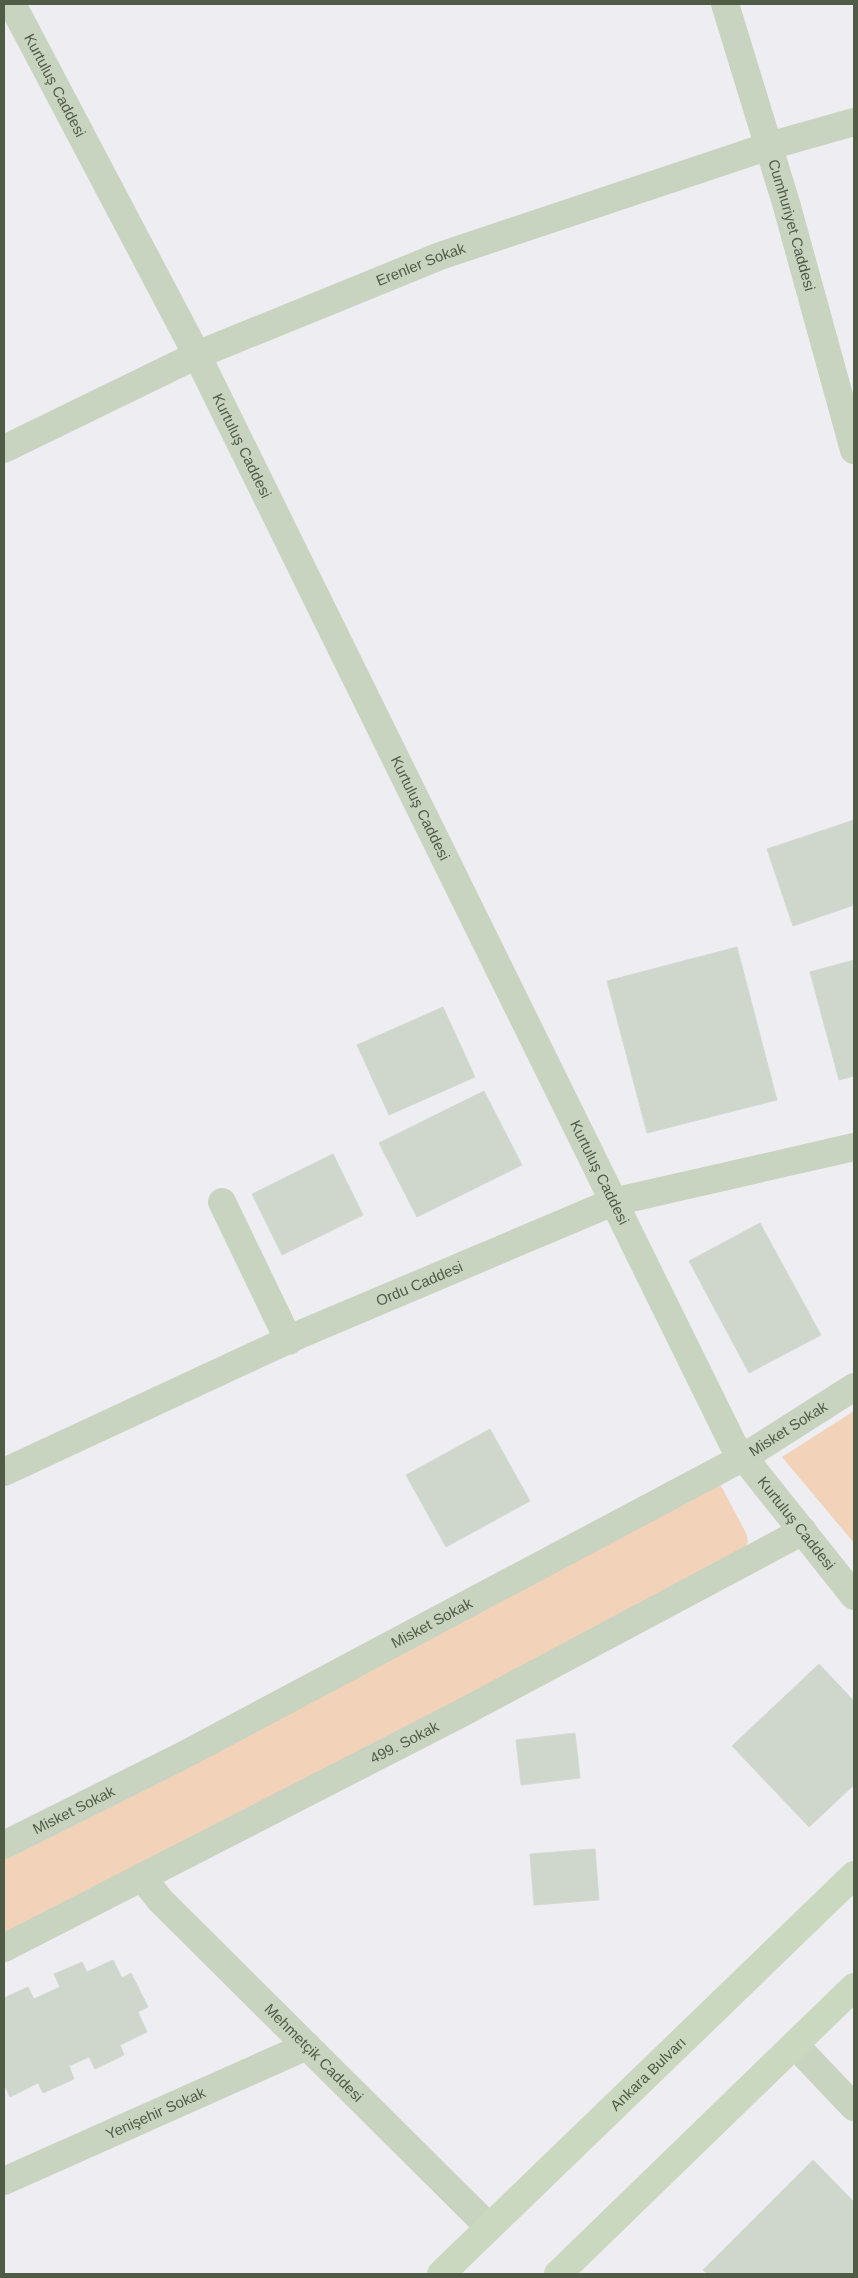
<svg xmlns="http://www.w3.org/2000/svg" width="858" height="2278" font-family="Arial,sans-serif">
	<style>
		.green { fill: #f2d2b8 }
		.building { fill: #cfd6cc; stroke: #d3dad1 }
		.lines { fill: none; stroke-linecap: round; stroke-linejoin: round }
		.minor { stroke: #c9d4c0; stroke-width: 28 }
		.secondary { stroke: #cad8bf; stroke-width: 28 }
		.labels { text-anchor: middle; stroke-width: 5; stroke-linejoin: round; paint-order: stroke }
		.street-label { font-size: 15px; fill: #505c45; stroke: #fff }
	</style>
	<rect width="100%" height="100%" fill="#eeedf1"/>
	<path class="green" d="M854,1411V1543L782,1457Z
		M720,1484L746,1533L748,1542L744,1551L170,1853L4,1934V1855Z"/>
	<path class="building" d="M854,820V905L793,926L767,849Z
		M737,947L777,1100L647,1133L607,981Z
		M854,960V1076L839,1080L810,972Z
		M443,1007L475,1077L389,1115L357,1045Z
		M484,1091L522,1165L417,1217L379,1143Z
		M333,1154L363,1215L282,1255L252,1194Z
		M760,1223L821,1335L749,1373L689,1261Z
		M490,1429L530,1501L446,1547L406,1475Z
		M819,1664L854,1701V1785L809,1827L732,1746Z
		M575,1733L580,1778L521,1785L516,1740Z
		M595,1849L599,1900L534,1905L530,1854Z
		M113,1960L122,1978L131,1973L148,2007L138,2012L147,2032L120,2045L124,2055L95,2069L89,2057L69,2066L74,2079L43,2093L38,2083L10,2097L4,2084V1998L28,1987L34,1999L60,1987L54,1974L82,1962L87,1972Z
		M813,2160L854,2202V2274H708L703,2270Z"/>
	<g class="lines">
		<g class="minor">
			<path id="s1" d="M12,4L197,355L733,1444L854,1596"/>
			<path id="s2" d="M725,4L786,203L854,450"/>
			<path id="s3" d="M4,449L197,355L440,256L769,146L854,122"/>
			<path d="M222,1202L289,1341"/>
			<path id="s4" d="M4,1472L301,1334L613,1202L854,1147"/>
			<path id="s5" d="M4,1845L180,1757L744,1457L854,1387"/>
			<path id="s6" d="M142,1877L160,1900L489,2227"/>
			<path id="s7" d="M4,1948L458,1715L803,1531"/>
			<path d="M795,2045L854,2107"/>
			<path id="s8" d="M4,2181L307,2046"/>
		</g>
		<g class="secondary">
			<path id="s9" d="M441,2274L854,1875"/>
			<path d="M558,2274L854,1987"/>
		</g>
	</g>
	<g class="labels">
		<g class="street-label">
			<text dy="5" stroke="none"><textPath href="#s1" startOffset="92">Kurtuluş Caddesi</textPath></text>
			<text dy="5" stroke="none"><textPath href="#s2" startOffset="231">Cumhuriyet Caddesi</textPath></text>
			<text dy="5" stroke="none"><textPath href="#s3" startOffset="456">Erenler Sokak</textPath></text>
			<text dy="5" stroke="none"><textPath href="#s1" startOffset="498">Kurtuluş Caddesi</textPath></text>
			<text dy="5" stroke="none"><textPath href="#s1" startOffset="902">Kurtuluş Caddesi</textPath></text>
			<text dy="5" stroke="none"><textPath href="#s1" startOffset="1308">Kurtuluş Caddesi</textPath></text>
			<text dy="5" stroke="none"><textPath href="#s4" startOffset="456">Ordu Caddesi</textPath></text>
			<text dy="5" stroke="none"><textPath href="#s5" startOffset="888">Misket Sokak</textPath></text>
			<text dy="5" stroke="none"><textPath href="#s1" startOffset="1712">Kurtuluş Caddesi</textPath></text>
			<text dy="5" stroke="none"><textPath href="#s5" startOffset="482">Misket Sokak</textPath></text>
			<text dy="5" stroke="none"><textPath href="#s7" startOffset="450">499. Sokak</textPath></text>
			<text dy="5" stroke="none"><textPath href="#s5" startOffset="78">Misket Sokak</textPath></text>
			<text dy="5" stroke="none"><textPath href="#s6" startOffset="246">Mehmetçik Caddesi</textPath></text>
			<text dy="5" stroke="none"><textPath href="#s9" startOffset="288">Ankara Bulvarı</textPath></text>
			<text dy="5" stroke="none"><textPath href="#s8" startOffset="166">Yenişehir Sokak</textPath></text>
		</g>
	</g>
	<rect width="858" height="2278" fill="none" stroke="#505c45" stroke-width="10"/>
</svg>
